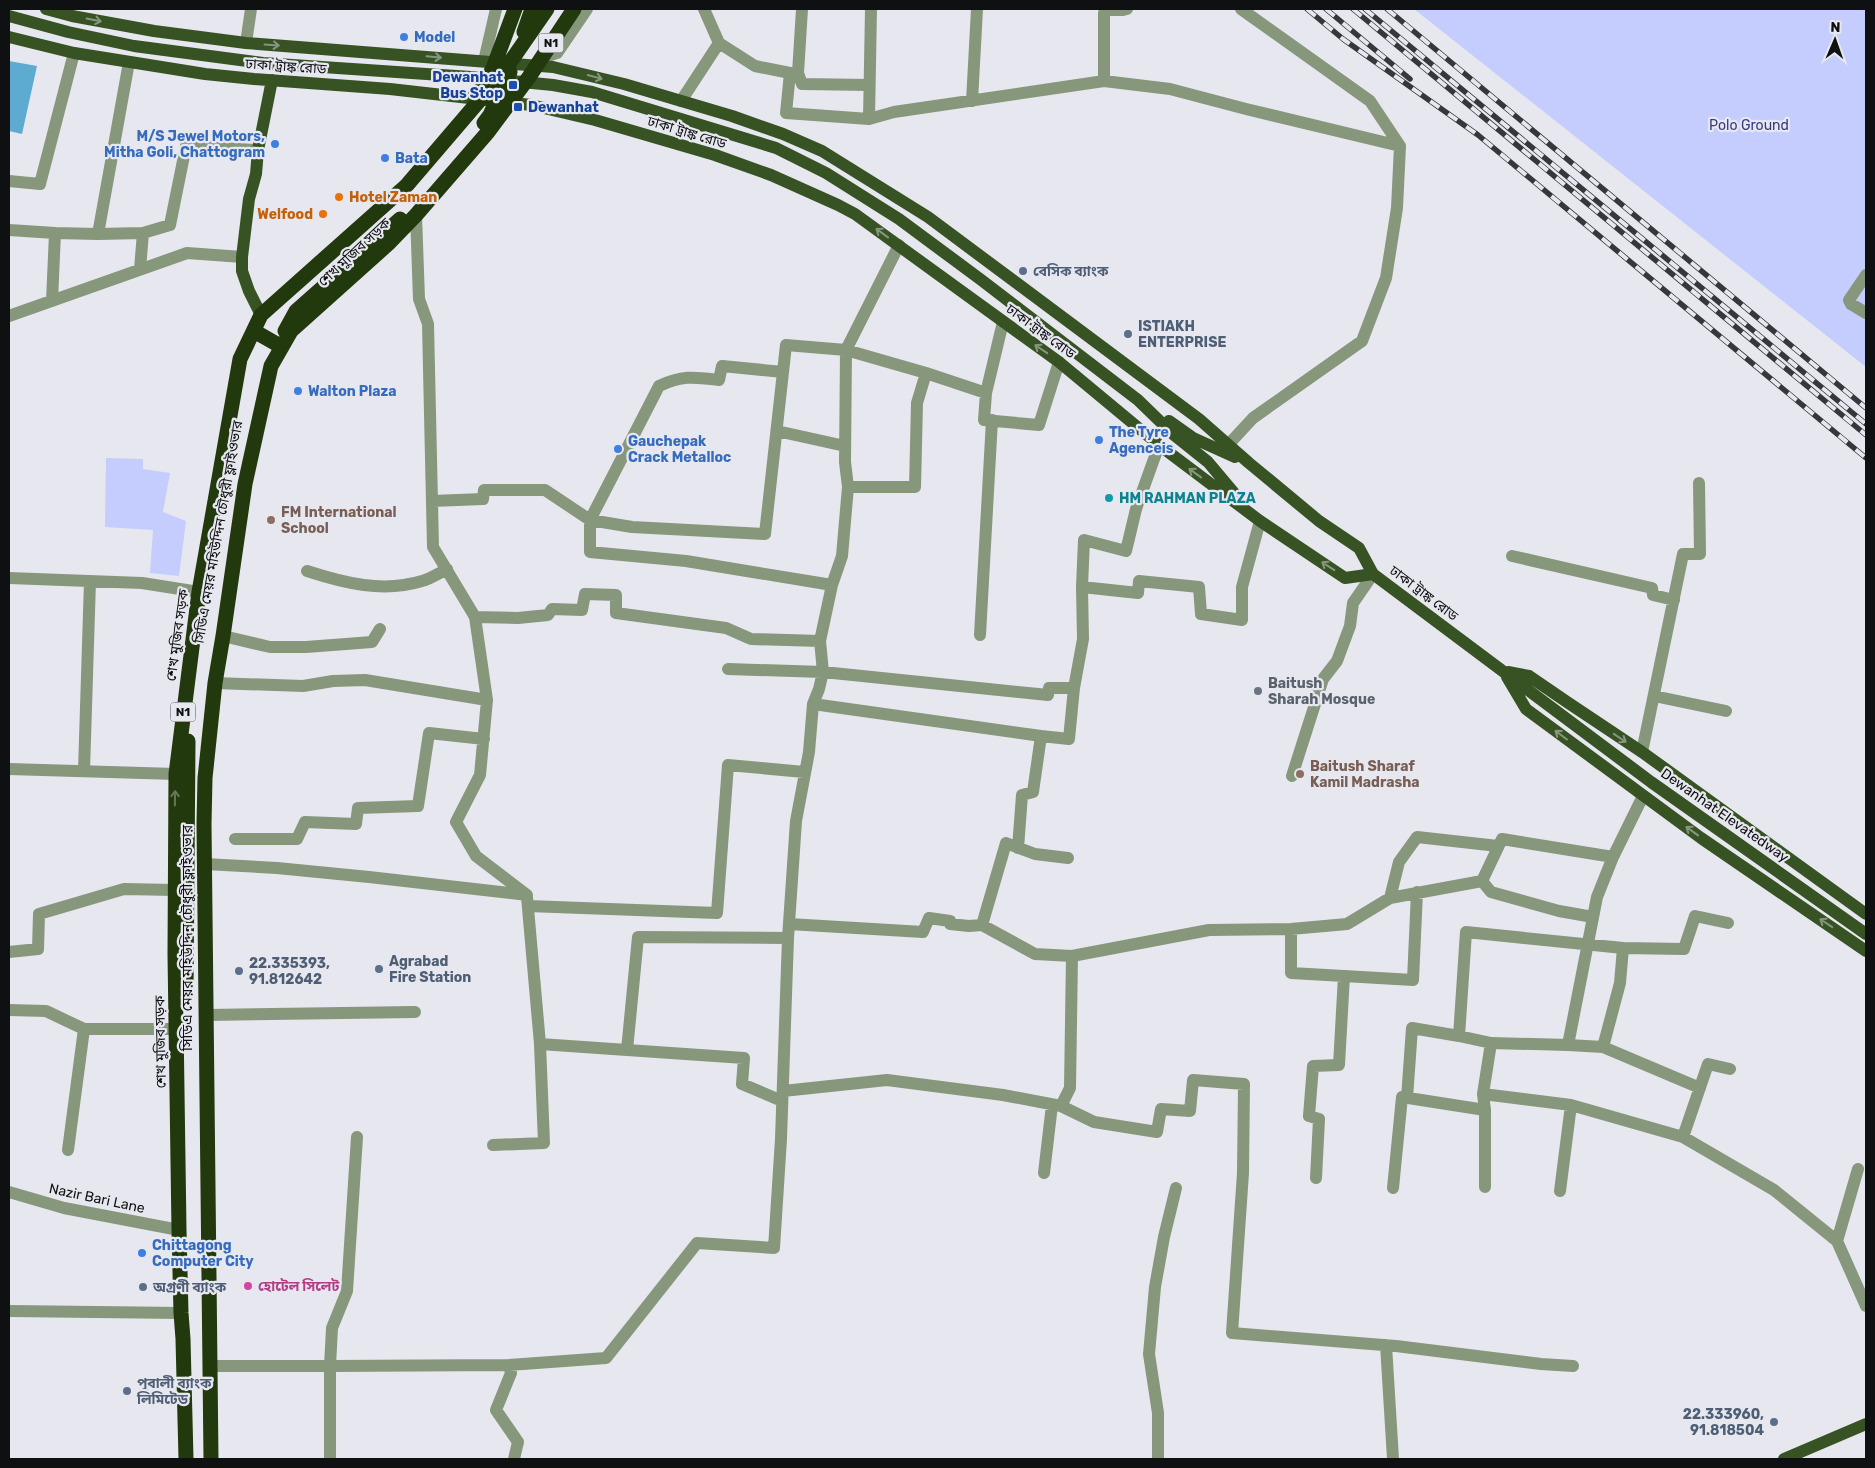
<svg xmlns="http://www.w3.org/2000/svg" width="1875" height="1468" font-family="Rubik,'Noto Sans Bengali',sans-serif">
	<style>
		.green { fill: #c4cdfd }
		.water { fill: #5dabd0 }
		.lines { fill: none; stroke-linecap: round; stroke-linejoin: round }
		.minor { stroke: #86977c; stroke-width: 12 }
		.major { stroke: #375323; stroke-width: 12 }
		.highway { stroke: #21390c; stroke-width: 15 }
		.rail-casing { stroke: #36373a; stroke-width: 5.5 }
		.rail { stroke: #e7e8ef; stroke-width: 4; stroke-dasharray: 11; stroke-linecap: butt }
		.oneway { stroke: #86967f }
		.oneway2 { stroke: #66765b }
		.shop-dot { fill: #3f7fe0; stroke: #e7e8ef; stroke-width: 2 }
		.transit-dot { fill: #1a4fb4; stroke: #e7e8ef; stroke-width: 2 }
		.food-dot { fill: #e8710a; stroke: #e7e8ef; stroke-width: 2 }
		.service-dot { fill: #5c6f8a; stroke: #e7e8ef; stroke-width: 2 }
		.culture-dot { fill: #0f9aa8; stroke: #e7e8ef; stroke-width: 2 }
		.education-dot { fill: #8d6e63; stroke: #e7e8ef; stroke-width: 2 }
		.worship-dot { fill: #6b7280; stroke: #e7e8ef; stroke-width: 2 }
		.hotel-dot { fill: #d1479c; stroke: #e7e8ef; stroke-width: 2 }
		.labels { text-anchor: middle; stroke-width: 4.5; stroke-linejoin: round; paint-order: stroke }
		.shield { fill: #e7e8ef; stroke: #505154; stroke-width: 1 }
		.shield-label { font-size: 12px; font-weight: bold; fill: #0f1012 }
		.shop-label { font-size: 14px; font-weight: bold; fill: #366cbe; stroke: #e7e8ef; text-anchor: start }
		.street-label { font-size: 14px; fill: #0f1012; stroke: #e7e8ef }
		.transit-label { font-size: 14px; font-weight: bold; fill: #164399; stroke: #e7e8ef; text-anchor: end }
		.park-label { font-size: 14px; fill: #373b86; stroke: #e7e8ef }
		.food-label { font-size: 14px; font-weight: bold; fill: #c56008; stroke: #e7e8ef; text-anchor: start }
		.service-label { font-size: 14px; font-weight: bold; fill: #4e5e75; stroke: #e7e8ef; text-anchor: start }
		.culture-label { font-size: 14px; font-weight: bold; fill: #0d838f; stroke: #e7e8ef; text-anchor: start }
		.education-label { font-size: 14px; font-weight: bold; fill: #785e54; stroke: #e7e8ef; text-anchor: start }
		.worship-label { font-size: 14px; font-weight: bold; fill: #5b616d; stroke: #e7e8ef; text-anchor: start }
		.hotel-label { font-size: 14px; font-weight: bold; fill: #b23c85; stroke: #e7e8ef; text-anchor: start }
	</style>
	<rect width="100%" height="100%" fill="#e7e8ef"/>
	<path class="green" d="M1414,9H1866V367Z
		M106,458L143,459V469L170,473L163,512L186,521L179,576L150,573L153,530L105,527Z"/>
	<path class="water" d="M9,61L37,66L22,134L9,131Z"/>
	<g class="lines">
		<path class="minor" d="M704,9L719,43L755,66L790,73
			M802,9L798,73H790L786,113L869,119L894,112L1104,81L1170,89L1246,109L1400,146
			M246,43L251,9
			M541,58L557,53L587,9
			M484,61L496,9
			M798,73L802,84L869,85
			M1104,81V13L1107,10H1123L1127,9
			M681,101L719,43
			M972,101L977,9
			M869,119L871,9
			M9,181L40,184L74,53
			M9,230L55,233
			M98,234L143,233
			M140,269L143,233L170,225L186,146L258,150
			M1866,275L1849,300L1851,304L1866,313
			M52,301L55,233L98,234L129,62
			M9,316L187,253L242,257
			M926,373L986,393L1003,322
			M986,393L984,420L1039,425L1059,362
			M777,431L845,446
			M1228,445L1253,418L1362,341L1386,278L1397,208L1400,146L1370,101L1241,9
			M432,501L483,499L484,490H545L590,520L632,527L765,534L783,372
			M1512,556L1652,588L1653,595L1674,600
			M307,571C344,583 383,593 422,581C430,579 439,573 447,569
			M9,578L142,583L199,592
			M832,585L686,561L590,552V520L659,386C683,375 694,377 719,380L722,366L783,372L786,345L846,350L926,373L917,403L915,487H848
			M1082,587L1084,540L1126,551L1136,509L1159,445
			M475,617L518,618L548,615L552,609L582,610L585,594L616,595V613L726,628L751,639L820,641
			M980,635L992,420
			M223,636L270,647H306L372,642L380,629
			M728,669L823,672L1048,695L1049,688H1074L1083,639L1082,587L1138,593L1139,581L1199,587L1201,614L1242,620V587L1260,521
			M215,683L303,686L333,681L365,680L487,700
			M1654,696L1726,711
			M813,704L1041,736L1033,792L1022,795L1018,848
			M1041,736L1069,739L1074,688
			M1642,752L1683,554H1700L1699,483
			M9,769L176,774
			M84,771L90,581
			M1292,776L1323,679L1337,661L1350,626L1353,603L1373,574
			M235,839H297L305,822L356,824L358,808L418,806L429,733L484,739
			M205,864L277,868L369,877L527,895L476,856L456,822L480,775L487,700L475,617L433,547L428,324L419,299L416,215
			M1482,881L1491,892L1559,911L1593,917
			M527,897L540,1044
			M1390,898L1399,862L1417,837L1498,846
			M528,906L717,913L728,765L804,772
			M789,924L923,932L929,918L950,921V924L969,926L982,925L1035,954L1072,956L1070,1088L1061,1106L1094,1122L1157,1132L1161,1109L1190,1111L1193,1080L1244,1084L1243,1173L1232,1333L1396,1346L1541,1364L1573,1366
			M982,925L1006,843L1035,854L1068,858
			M1291,929V973L1344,976L1339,1065L1313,1066L1309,1116L1319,1119L1316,1178
			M1623,948L1684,949L1695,916L1728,923
			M9,952L38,949L39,914L124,889L174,890
			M1072,956L1209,930L1291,929L1347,924L1390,898L1482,881L1502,839L1613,857L1643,796
			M1344,976L1413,980L1417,892
			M9,1010L46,1011L84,1029H177
			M206,1015L415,1012
			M1459,1036L1491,1043
			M1568,1045L1603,1047L1700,1088
			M783,1091L887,1080L1003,1095L1061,1106
			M1483,1094L1571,1105L1683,1137L1774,1190L1837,1241L1866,1306
			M1407,1098L1412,1028L1459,1036L1466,932L1623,948L1620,983L1603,1047
			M782,1101L742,1084L744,1058L627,1050L638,937L788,938L796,821L809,752L813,704L819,689L823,672L820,641L832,585L842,556L848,487L845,462L846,350L899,245
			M1485,1110V1187
			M357,1137L347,1291L332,1328L330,1366L509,1365L606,1358L697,1243L774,1248L781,1139L788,938
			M1683,1137L1708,1064L1730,1069
			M493,1145L544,1143L540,1044L627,1050
			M68,1150L84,1029
			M1044,1173L1052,1105
			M1393,1188L1402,1097L1485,1110L1483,1094L1491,1043L1568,1045L1597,897L1613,857
			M1560,1191L1571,1105
			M9,1192L64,1208L179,1230
			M1837,1241L1858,1169
			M9,1311L181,1313
			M1386,1345L1393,1459
			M509,1365L511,1373L496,1410L518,1442L514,1459
			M210,1366H330V1459
			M1158,1459V1413L1149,1354L1155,1287L1164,1237L1176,1188"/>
		<path class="major" d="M46,9L72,16L154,31L246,43L553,67L624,84L732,116L783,134L822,151L928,217L1199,419L1249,463L1319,521L1359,548L1373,574
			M9,16L68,32L134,46L263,63L471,77L553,85L592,92L776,148L826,173L899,219L980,279L1138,400L1173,434L1208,462L1240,500
			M9,37L74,53L205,74L254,79L390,89L531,105L595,120L715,155L771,175L838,205L855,214L1059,362L1159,445L1260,521L1345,578L1373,574L1651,782L1866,934
			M261,315L249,291L242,271V257L249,199L256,174L258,150L272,80
			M1169,421L1193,438L1235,457
			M1508,672L1529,676L1567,702L1642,752L1866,914
			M1507,677L1526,709L1701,838L1866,951
			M1784,1459L1866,1424"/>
		<path class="highway" d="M524,32L532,9
			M482,88L493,68L515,9
			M484,123L490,115L510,72
			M254,331L282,347
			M285,331L296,311L400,219
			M186,993L188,741
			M186,1459L183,1339L181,1313L179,1230L175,954L176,774L199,592L240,359L261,315L407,185L502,74L547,9
			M211,1459L204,824L205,778L215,683L223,636L245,484L271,366L291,331L388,244L416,215L488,132L529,77L574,9"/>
		<defs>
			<path id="rail" d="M1307,9L1343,39L1478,135L1866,458
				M1326,9L1410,79
				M1353,9L1866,435
				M1365,9L1866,424
				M1387,9L1866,408"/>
		</defs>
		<use href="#rail" class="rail-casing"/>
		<use href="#rail" class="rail"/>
	</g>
	<defs><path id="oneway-shaft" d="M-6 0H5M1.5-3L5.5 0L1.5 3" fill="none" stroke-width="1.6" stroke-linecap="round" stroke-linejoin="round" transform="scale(1.25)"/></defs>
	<g class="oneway">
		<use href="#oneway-shaft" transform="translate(94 20) rotate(11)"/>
		<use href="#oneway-shaft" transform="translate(272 45) rotate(4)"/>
		<use href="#oneway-shaft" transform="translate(434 57) rotate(5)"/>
		<use href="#oneway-shaft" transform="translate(595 77) rotate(15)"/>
		<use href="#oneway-shaft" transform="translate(882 233) rotate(-144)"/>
		<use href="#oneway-shaft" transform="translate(1041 349) rotate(-146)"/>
		<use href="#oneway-shaft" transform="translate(1195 473) rotate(-144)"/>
		<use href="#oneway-shaft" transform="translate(1328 566) rotate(-147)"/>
		<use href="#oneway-shaft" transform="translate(1561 735) rotate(-143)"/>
		<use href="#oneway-shaft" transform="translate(1620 738) rotate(34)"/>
		<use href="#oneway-shaft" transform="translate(1692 831) rotate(-144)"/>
		<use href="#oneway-shaft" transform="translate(1826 923) rotate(-146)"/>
	</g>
	<use class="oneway2" href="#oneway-shaft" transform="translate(175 798) rotate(-89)"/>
	<g class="shop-dot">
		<circle cx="404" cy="37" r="5"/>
		<circle cx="275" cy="144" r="5"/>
		<circle cx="385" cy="158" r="5"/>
		<circle cx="298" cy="391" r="5"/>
		<circle cx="1099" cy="440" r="5"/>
		<circle cx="618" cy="449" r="5"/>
		<circle cx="142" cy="1253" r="5"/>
	</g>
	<g class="transit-dot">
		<rect x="508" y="80" width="10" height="10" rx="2.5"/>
		<rect x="513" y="102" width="10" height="10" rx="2.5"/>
	</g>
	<g class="food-dot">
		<circle cx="339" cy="197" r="5"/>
		<circle cx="323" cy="214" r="5"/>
	</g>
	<g class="service-dot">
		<circle cx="1023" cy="271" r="5"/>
		<circle cx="1128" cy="334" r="5"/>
		<circle cx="379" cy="969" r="5"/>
		<circle cx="239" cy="971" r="5"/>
		<circle cx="143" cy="1287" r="5"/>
		<circle cx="127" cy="1391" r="5"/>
		<circle cx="1774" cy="1422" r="5"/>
	</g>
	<circle class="culture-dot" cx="1109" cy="498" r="5"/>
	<g class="education-dot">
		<circle cx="271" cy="520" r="5"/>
		<circle cx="1300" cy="774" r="5"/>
	</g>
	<circle class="worship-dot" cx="1258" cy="691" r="5"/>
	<circle class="hotel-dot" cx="248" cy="1286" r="5"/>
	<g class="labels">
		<g class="shield">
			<rect x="538.5" y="33.5" width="25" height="19" rx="4"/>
			<rect x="170.5" y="702.5" width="25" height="19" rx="4"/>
		</g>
		<g class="shield-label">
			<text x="551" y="47">N1</text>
			<text x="183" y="716">N1</text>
		</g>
		<g class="shop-label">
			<text x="414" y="42">Model</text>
			<text x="265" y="141" text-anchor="end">M/S Jewel Motors,<tspan x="265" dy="16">Mitha Goli, Chattogram</tspan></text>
			<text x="395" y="163">Bata</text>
			<text x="308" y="396">Walton Plaza</text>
			<text x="1109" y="437">The Tyre<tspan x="1109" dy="16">Agenceis</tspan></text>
			<text x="628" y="446">Gauchepak<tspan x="628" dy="16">Crack Metalloc</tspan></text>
			<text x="152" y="1250">Chittagong<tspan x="152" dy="16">Computer City</tspan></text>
		</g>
		<g class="street-label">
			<text transform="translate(286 66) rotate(4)" y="5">ঢাকা ট্রাঙ্ক রোড</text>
			<text transform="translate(687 132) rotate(17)" y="5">ঢাকা ট্রাঙ্ক রোড</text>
			<text transform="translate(354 252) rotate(-43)" y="5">শেখ মুজিব সড়ক</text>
			<text transform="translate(1041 331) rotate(36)" y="5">ঢাকা ট্রাঙ্ক রোড</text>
			<text transform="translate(218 532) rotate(-80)" y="5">সিডিএ মেয়র মহিউদ্দিন চৌধুরী ফ্লাইওভার</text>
			<text transform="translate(1424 593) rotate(37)" y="5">ঢাকা ট্রাঙ্ক রোড</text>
			<text transform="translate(177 635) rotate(-82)" y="5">শেখ মুজিব সড়ক</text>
			<text transform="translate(1725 815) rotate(35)" y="5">Dewanhat Elevatedway</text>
			<text transform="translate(187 938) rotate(-90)" y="5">সিডিএ মেয়র মহিউদ্দিন চৌধুরী ফ্লাইওভার</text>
			<text transform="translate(160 1042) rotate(-91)" y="5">শেখ মুজিব সড়ক</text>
			<text transform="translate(97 1198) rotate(12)" y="5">Nazir Bari Lane</text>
		</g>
		<g class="transit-label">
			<text x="503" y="82">Dewanhat<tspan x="503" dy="16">Bus Stop</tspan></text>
			<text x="528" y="112" text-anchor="start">Dewanhat</text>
		</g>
		<g class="park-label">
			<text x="1749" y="130">Polo Ground</text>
		</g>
		<g class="food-label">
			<text x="349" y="202">Hotel Zaman</text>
			<text x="313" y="219" text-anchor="end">Welfood</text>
		</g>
		<g class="service-label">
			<text x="1033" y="276">বেসিক ব্যাংক</text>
			<text x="1138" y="331">ISTIAKH<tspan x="1138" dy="16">ENTERPRISE</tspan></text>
			<text x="389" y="966">Agrabad<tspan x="389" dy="16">Fire Station</tspan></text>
			<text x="249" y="968">22.335393,<tspan x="249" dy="16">91.812642</tspan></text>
			<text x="153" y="1292">অগ্রণী ব্যাংক</text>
			<text x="137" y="1388">পূবালী ব্যাংক<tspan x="137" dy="16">লিমিটেড</tspan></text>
			<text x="1764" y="1419" text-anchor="end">22.333960,<tspan x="1764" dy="16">91.818504</tspan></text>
		</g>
		<g class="culture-label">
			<text x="1119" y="503">HM RAHMAN PLAZA</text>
		</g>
		<g class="education-label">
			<text x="281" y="517">FM International<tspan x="281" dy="16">School</tspan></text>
			<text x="1310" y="771">Baitush Sharaf<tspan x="1310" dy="16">Kamil Madrasha</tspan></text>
		</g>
		<g class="worship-label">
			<text x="1268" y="688">Baitush<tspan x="1268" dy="16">Sharah Mosque</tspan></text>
		</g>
		<g class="hotel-label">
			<text x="258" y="1291">হোটেল সিলেট</text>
		</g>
	</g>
	<rect width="1875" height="1468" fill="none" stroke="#0f1012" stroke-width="20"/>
	<g transform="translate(1835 40) rotate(2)" stroke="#e7e8ef" stroke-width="4" paint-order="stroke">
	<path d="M0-4L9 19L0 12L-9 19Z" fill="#0f1012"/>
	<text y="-8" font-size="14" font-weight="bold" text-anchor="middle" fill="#0f1012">N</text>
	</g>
</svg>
